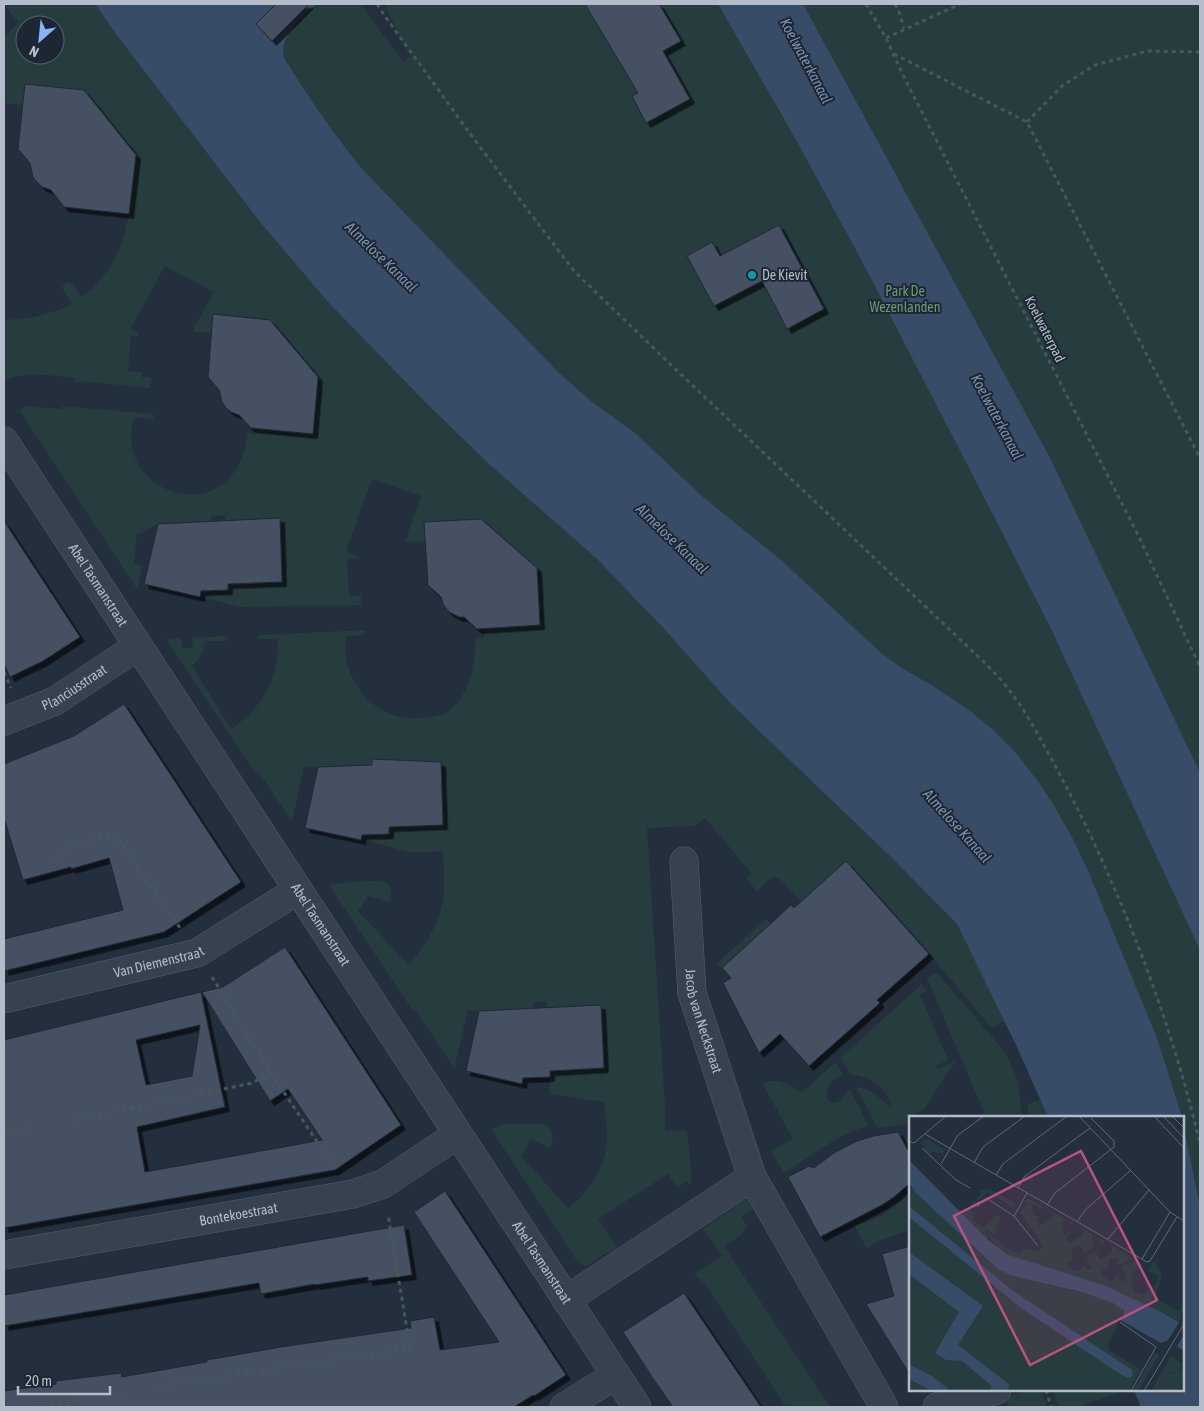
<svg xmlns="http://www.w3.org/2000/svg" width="1204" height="1411" font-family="'Asap Condensed',sans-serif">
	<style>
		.green { fill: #263c3f; fill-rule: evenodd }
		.water { fill: #394c67 }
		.building { fill: #455162; stroke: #1f2835; fill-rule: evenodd; filter: url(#shadow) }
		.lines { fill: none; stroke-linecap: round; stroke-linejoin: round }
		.minor-casing { stroke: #565f6c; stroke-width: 29 }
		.path { stroke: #44595c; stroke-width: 3; stroke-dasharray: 4 4; stroke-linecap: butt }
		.minor { stroke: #38414e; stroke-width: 28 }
		.culture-dot { fill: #0f9aa8; stroke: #1d2633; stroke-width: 2 }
		.labels { text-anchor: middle; stroke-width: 4; stroke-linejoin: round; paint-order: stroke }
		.poi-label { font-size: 14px; fill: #b4bcc9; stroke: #1d2633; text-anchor: start }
		.park-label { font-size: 14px; fill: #6b9a76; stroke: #1d2633 }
		.street-label { font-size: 14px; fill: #b4bcc9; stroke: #1d2633 }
		.water-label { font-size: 15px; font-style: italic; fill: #7c92b1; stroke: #1d2633 }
		.inset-road { fill: none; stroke: #5e6776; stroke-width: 1 }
		.view { fill: #bd5182; fill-opacity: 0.15; stroke: #bd5182; stroke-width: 2.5 }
		.inset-edge { fill: none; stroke: #b4bcc9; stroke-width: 2.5 }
	</style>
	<defs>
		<filter id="shadow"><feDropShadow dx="4.5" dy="4.5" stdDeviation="0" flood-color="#0009"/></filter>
	</defs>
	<rect width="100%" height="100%" fill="#242f3e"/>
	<path class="green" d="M4,4H95L120,38L260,222L328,302L428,405L489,464L597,559L666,631L732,705L891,857L957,924L1005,1021L992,1028L929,954L846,861L801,901L780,879L776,877L771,878L757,891L746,879L752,874L705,818L695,826L647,828L665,1107V1131L685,1130L687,1132L691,1167V1185L686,1182L677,1188L668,1174L598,1219L618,1249L603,1255L587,1266L581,1264L577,1261L492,1130C500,1121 531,1124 543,1124C553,1129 555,1138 550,1148L531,1139L521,1156L568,1208C585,1196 601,1174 605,1153C609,1137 606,1118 604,1102L550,1094V1071L604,1068L601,1005L547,1008V1002H533V1008L479,1011L468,1010L454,1068L414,1008L413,1011L330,887L332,884C341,883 378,879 384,882C393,886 392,895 389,902L368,896L358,911L409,965C427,944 442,919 444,891C445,878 443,864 443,851L413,853L363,840L362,835L389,833V827L443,825L440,762L372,759V765L304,767L292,822L258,771L256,774L166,639L181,638L182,648H193L192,638L227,636L228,638L226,641H205C204,653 200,658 192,666L231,729C265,705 278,680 278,639H258V636L260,635L364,630L366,632L363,635L346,636C346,644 345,654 347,662C351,682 368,704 386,712C396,717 409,719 420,718C429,718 441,717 449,711C470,694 476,663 475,638L484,637V629L540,625L537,568L424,523L425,541L405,542L421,496L372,479L346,551L359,557V558L347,559L349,596H361V605L241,607L200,597L201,591L228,590V584L282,581L280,519L225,521V515L211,516V522L157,524L142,533H137L134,564L142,566L137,589L19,410L26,406L62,409V406L153,414L154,418L152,419L134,417C110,494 235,537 248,433L255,435L256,428L313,433L318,377L270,320L214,315L212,333L194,332L193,329L214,292L165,266L131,328L139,334L137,337L131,336L128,371L142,372L141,377L151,378L150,388L90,382H75V378C51,376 26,370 4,381V319C29,320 49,315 72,304L62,288C68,274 77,291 81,297C130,263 130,208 136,155L84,90L25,84L23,105L4,103V36L19,23L4,5ZM25,25H55V55H25Z
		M316,4H361L403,62L410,56L384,4H1200V1234L1183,1189V1117H1155L476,308L277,95L291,70C288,64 283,58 282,52C281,35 305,15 316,4Z
		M766,919L771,924L722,968L717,963Z
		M937,973L1006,1053L1018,1081L1022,1117H986L927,978Z
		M922,984L926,991L920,994L948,1060L936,1066L937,1069L956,1061L938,1087L925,1109L910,1117V1124L877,1128L856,1087C870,1087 880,1100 891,1107C890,1089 867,1074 850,1075L841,1057Z
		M836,1062L843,1075C831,1079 824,1088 828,1100L832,1103L838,1102L850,1089L869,1126C838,1133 811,1157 784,1173L771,1151L793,1139L763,1084L765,1082C776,1078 793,1085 801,1093Z
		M1040,1100L1048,1117H1029L1027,1104Z
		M906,1197L910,1204V1213L904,1216L910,1219V1230L878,1241L867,1249L854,1225C876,1221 890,1211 906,1197Z
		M746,1199L750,1201L755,1208L741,1216L747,1227L742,1234L724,1246L830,1407H786L706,1285L694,1274L722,1256L703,1229Z
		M1032,1390H1041L1047,1407H1009L1005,1397Z
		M1053,1390H1127L1078,1407H1058Z"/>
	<path class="water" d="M95,4H316C302,18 278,36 284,58C309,98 334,135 364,171L559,373L592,402L634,432L703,497L781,560L880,652L900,667L933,686L969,710L993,730L1015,752L1040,784L1056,809L1074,841L1089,873L1157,1038L1182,1117H1048L1016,1045L957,924L891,857L732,705L666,631L597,559L489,464L428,405L328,302L260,222L119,38Z
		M718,4H803L1050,458L1200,773V950L1052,631L1002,532L863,263L795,138Z
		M1183,1123L1200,1207V1407H1141L1134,1390H1183Z"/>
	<path class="building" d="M276,4H309L272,41L256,24Z
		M585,4H659L681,41L663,51L690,99L646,123L632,96L638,93Z
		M25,84L84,90L136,155L129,214L64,207L51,190L42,187L36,181L33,177L30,163L18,149Z
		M779,225L824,309L787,329L762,281L714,306L687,256L712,242L720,256Z
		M213,314L270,320L318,377L313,434L251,428L239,415L231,412L226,408L222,402L219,390L208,377Z
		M280,518L282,582L228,584V590L201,591L200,597L144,584L158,524Z
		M481,519L537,568L540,625L477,629L464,617H459L449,612L443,604L441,597L428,585L424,522Z
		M4,521L80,637L43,661L10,677L4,664Z
		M124,704L241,882L164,932L4,971V939L123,910L109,858L71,869V867L23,880L4,818V764L74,736Z
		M372,759L441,762L443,825L389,827V834L362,835L361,840L305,828L318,767L372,765Z
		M846,861L929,954L877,1000L880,1003L809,1066L780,1034L759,1053L723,983L731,978L722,968L791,905L794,908Z
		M285,947L401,1125L335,1170L4,1228V1040L201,992L225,1107L137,1127L145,1172L322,1140L288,1089L270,1101L202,992L223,987ZM200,1025L192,1076L146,1085L136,1040Z
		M601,1005L604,1068L550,1071V1077L523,1078L522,1084L466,1071L479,1011Z
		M898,1132L910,1154V1183L894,1197L882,1205L820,1237L788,1177L809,1166L814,1168L834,1153L857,1141L874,1136Z
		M445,1191L566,1375L534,1396L533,1395L514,1407H4V1391L56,1384V1381L121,1373L122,1377L207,1362V1360L281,1347L411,1328L410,1321L434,1317L440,1350L499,1342L414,1212Z
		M404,1225L412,1275L368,1281V1277L315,1285V1284L261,1294L259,1283L4,1326V1295Z
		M910,1246V1375L866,1304L894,1296L882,1254Z
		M684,1293L725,1354L761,1407H673L652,1377L623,1332Z"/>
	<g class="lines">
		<defs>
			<g id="minor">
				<path id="s1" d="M4,441L637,1407"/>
				<path id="s2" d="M4,721L55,701L138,646"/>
				<path id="s3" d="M684,861L692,993L752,1177"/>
				<path id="s4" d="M4,999L197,953L298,890"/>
				<path id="s5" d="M4,1255L353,1194L383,1184L458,1134"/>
				<path d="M566,1300L752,1177L884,1407"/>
				<path d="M564,1407L616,1375"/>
				<path d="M937,1407L997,1390"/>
			</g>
		</defs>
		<use href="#minor" class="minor-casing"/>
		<path class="path" d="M377,4L387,19L471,135L574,271L669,363L988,666C998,676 1007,687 1015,698C1025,711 1033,726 1041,740C1056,767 1071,795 1085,824C1134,926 1174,1033 1200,1144
			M866,4L886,38L902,73L1138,535L1200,667
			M895,4L899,12L904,28
			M886,38L960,4
			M894,54L1027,122L1200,458
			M1027,122L1063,85L1095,65L1148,51L1200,52
			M4,672L11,688
			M55,858L71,847L114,833L180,928
			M212,977L271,1073L334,1167
			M75,1120L252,1083L271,1073
			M4,1134L31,1128
			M157,1387L410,1348L388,1214
			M1046,1390L1051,1407
			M34,1407L128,1392"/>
		<use href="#minor" class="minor"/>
	</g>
	<circle class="culture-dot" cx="752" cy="275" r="5"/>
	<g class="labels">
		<g class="poi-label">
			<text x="762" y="280">De Kievit</text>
		</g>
		<g class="park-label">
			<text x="905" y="296">Park De<tspan x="905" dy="16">Wezenlanden</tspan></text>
		</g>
		<g class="street-label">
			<text transform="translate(1045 329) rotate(63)" y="5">Koelwaterpad</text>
			<text dy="5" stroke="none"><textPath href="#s1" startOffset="172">Abel Tasmanstraat</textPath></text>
			<text dy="5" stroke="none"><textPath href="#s2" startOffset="78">Planciusstraat</textPath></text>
			<text dy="5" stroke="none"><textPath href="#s1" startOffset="578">Abel Tasmanstraat</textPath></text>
			<text dy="5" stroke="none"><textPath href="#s4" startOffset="159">Van Diemenstraat</textPath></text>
			<text dy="5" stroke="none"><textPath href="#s3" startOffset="162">Jacob van Neckstraat</textPath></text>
			<text dy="5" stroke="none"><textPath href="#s5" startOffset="238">Bontekoestraat</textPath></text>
			<text dy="5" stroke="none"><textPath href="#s1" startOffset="982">Abel Tasmanstraat</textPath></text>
		</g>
		<g class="water-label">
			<text transform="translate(806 61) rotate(62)" y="5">Koelwaterkanaal</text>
			<text transform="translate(381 257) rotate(44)" y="5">Almelose Kanaal</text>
			<text transform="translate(997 417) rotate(62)" y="5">Koelwaterkanaal</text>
			<text transform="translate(672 539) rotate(44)" y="5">Almelose Kanaal</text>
			<text transform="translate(957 826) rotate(48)" y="5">Almelose Kanaal</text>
		</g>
	</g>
	<g transform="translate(909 1116)">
		<rect width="275" height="275" fill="#242f3e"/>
		<path d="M17,23L36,34L34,38L23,35L21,39L15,33L16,28L12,26ZM0,70L94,154L214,189L213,205L202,200L210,206L199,229L200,234L232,254L220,275H0ZM79,72L106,87L104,97V91L78,76L63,93L60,91L72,78L71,74ZM119,82L135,91L129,94L130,90L122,88L125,100H132L127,104L130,110L144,102L142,96L165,108L159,111L161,107L153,104L155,118L165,115L157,121L160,127L174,119L173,113L196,125L189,129L192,124L184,119L183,128L186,131L175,137L172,130L164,131L163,144L157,147L161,153L169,155L176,149L177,154L183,153L177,140L195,132L187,138L191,144L203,137L202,129L224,142L209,149V143H200L198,153L192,155L194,161L202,165L210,159V165H216V157L211,151L227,144L236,152L231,150L225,155L222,166L225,175L234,179L247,168L249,159L239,155L244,145L248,148L253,161L245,183L271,195L275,189L270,207L208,175L97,138L87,130L76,113L96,132L112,138L115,132L129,135L135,131L111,96L119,88L115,85ZM60,92L64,96L70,94L63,102L73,112L89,99L92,100L86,113L89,116L84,118L74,111L80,123L77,122L53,98ZM246,237L250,239L229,275H224ZM262,240L274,248L270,255L259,257L247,274L259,258L271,255L275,249V275H242Z" fill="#263c3f"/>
		<path d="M0,44L77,122L97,138L197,170L254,197L275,210V235L259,224L252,227L213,205L215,194L204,187L169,175L104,160L89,153L7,77L0,67ZM0,90L103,174L223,254L224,260L218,262L208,256L112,192L0,101ZM0,136L74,190L49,229L101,269L98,275H80L83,270L53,245L37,244L26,237L50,196L0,158ZM0,248L23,260L42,275H23L0,263Z" fill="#394c67"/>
		<path d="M271,205L275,207V219L266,233L257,227Z" fill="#242f3e"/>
		<path class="inset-road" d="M170,0L261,96L275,105M245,0L275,32M254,0L275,22M263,0L275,12M16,18L238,146L241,145L268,101M0,25L5,27L37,0M13,32L47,64L61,72M65,47L74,31L116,0M32,48L49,19L75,0M87,59L94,48L158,0M109,72L115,61L181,12M138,89L146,77L205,31V25L182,2M68,91L77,82L105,100L118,77M105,100L129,130M168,106L176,94L222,54M199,123L240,74M233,143L261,96M211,206L247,231L222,275M235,275L275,208"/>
		<path class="view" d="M172,35L248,184L121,249L45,100Z"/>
		<rect width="275" height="275" class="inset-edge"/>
	</g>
	<rect width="1204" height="1411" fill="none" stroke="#b4bcc9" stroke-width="10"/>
	<g transform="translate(40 40) rotate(207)"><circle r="24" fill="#1d2633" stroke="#59626f"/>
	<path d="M0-4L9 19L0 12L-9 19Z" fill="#8ab4f8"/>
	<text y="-8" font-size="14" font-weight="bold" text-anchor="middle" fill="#b4bcc9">N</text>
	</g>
	<path d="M18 1386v8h92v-8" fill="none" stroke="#b4bcc9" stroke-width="2.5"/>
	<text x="25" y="1386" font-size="15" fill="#b4bcc9" stroke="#1d2633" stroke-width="4" paint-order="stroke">20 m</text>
</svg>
